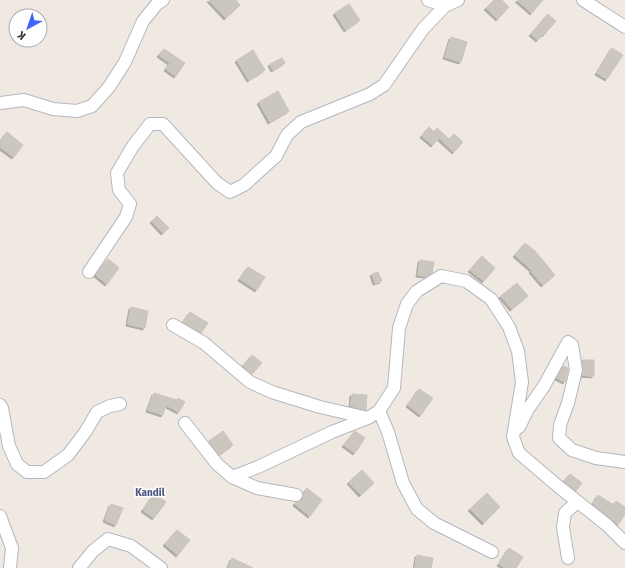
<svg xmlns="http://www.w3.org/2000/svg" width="625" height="568" font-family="'Fira Sans Condensed',sans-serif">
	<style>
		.building { fill: #cbc7bf; stroke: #cbc5ba; filter: url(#shadow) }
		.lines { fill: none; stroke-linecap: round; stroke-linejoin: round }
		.minor-casing { stroke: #b4b7c1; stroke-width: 14 }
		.minor { stroke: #fff; stroke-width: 12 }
		.labels { text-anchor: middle; stroke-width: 3; stroke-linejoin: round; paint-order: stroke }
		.neighbourhood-label { font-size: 11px; font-weight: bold; fill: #4d5680; stroke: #fff }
	</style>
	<defs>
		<filter id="shadow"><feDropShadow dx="-2" dy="2" stdDeviation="0" flood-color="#0004"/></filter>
	</defs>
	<rect width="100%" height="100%" fill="#efe9e1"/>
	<path class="building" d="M209,0H236L240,5L226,18Z
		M494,0H502L509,7L498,19L486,8Z
		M517,0H543L532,13Z
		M349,4L360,20L346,30L335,13Z
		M548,14L556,21L544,35L543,34L538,40L531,34Z
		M451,37L467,42L461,62L445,57Z
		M612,48L623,55L607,79L597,73Z
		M164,49L185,63L176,76L166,69L170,63L159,55Z
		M253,50L265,70L249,80L237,60Z
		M282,58L285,63L273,70L270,64Z
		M278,91L289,111L270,122L259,102Z
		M429,127L434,132L437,128L449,139L454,134L463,142L454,152L439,138L433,145L422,136Z
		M7,132L23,145L14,157L0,147V141Z
		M157,216L169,228L163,233L152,221Z
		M525,243L535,251L555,275L543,285L531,271L532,270L515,255Z
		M482,256L495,268L484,281L470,270Z
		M108,259L119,268L107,284L96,275Z
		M420,260L434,262L432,273L426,276L418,275Z
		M248,267L265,277L257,290L240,279Z
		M378,272L382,281L375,283L372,274Z
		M517,283L528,296L512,309L501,296Z
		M131,307L148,311L145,328L128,324Z
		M190,312L208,323L201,333L183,322Z
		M252,355L262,363L252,374L243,366Z
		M582,360H594V376L582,375L583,369Z
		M563,366L568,368V370L565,382L557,378Z
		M419,389L433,398L421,415L408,405Z
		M154,393L177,400L178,398L185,402L179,412L166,405L163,415L148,410Z
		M352,394L367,395L366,410L351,406Z
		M223,431L233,445L219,455L209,441Z
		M355,431L365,438L355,453L344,445Z
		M362,470L374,483L361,495L349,482Z
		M570,474L582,483L576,491L564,481Z
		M307,488L322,500L310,516L295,504L296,502H299L302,500L303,497V493Z
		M487,493L500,507L484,523L470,509Z
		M154,494L166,502L154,518L143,510Z
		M598,495L614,505L616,501L625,507V514L618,525L612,519L593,504Z
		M111,504L123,508L116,525L105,520Z
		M177,530L190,540L178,555L165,544Z
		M509,548L523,557L516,568H506L499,564Z
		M417,555L433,558L431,568H415Z
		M232,558L253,568H228Z"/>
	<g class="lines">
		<defs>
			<path id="minor" d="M428,0L445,6L458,0
				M583,0L625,27
				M0,103L24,100L53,109L77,111L92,106L109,87L125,62L143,21L157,4L163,0
				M89,272L126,217L130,204L119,190L117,173L133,146L150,124H163L217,183L230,192L244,185L276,156L287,135L301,122L370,94L384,85L423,29L445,6
				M173,325L204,343L250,382L272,392L320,407L368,418
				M0,405L2,408L9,446L17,464L27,472H44L68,455L86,431L97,412L110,406L120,404
				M379,411L388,432L403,483L417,509L434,523L492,552
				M185,423L217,464L232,477L258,467L332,432L368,418L379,411L394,388L399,328L407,304L417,291L441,276L466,281L491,299L509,327L518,351L522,382L513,437L519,453L559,487L607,525L625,543
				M519,427L528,409L544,386L568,342L572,345L576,370L568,403L560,425L559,438L572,450L596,458L625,462
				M232,477L257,488L296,495
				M0,516L12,548L10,568
				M568,558L563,527L565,513L577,502
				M79,568L93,551L108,539L131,546L161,568"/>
		</defs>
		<use href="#minor" class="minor-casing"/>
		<use href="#minor" class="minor"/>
	</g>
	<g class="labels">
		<g class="neighbourhood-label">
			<text x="150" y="496">Kandil</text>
		</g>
	</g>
	<g transform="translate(28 28) rotate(220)"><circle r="19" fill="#ffffff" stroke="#ababab"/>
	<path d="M0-3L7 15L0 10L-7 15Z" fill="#4264fb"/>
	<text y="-6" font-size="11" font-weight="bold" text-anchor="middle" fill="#2e2e2e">K</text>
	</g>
</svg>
